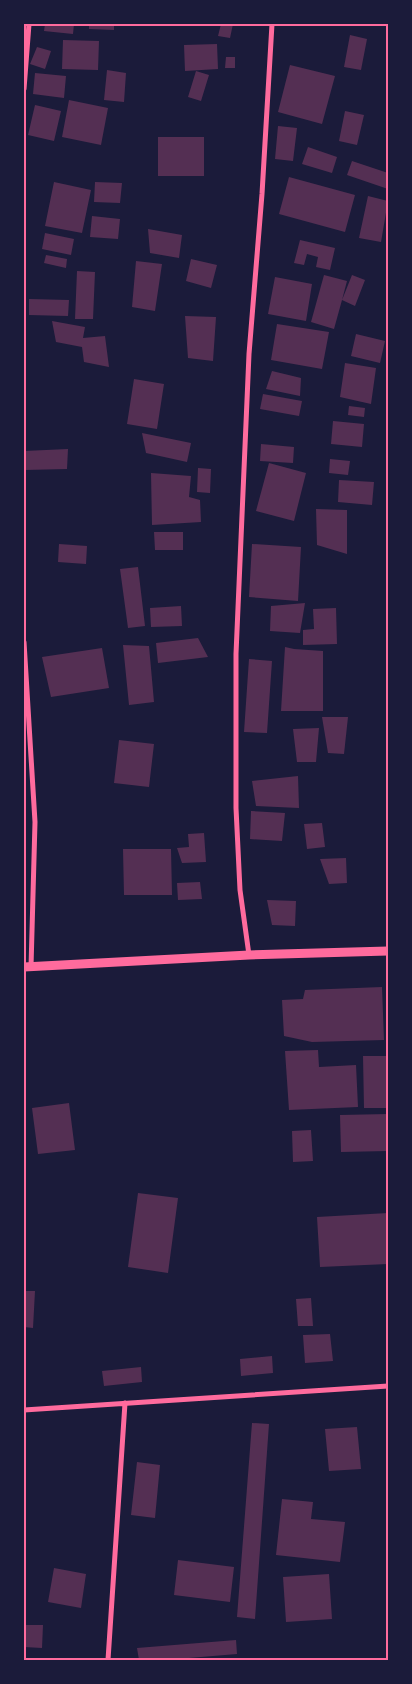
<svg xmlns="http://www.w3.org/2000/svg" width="412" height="1684" font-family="Arial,sans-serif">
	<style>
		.building { fill: #542f53 }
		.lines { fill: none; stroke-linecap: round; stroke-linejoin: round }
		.minor { stroke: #ff6b9d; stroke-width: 5 }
		.tertiary { stroke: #ff6b9d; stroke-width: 9 }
		.neatline { fill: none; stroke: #ff6b9d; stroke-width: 2 }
	</style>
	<rect width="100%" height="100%" fill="#1b1b3a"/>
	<path class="building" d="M45,24H74L73,34L44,31Z
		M89,24H114V30L89,29Z
		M221,24H233L230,38L218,36Z
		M350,35L367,39L361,70L344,67Z
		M63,40L99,41L98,70L62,69Z
		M217,44L218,69L185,71L184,45Z
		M37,47L51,51L45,69L30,64Z
		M226,57H235V68H225Z
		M290,65L335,76L322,124L278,112Z
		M107,70L126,73L124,102L104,100Z
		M196,71L209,75L201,101L188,97Z
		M35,73L66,76L64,98L33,94Z
		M69,100L108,108L101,145L62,137Z
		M35,105L61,111L54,141L28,135Z
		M345,111L364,115L357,145L339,141Z
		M278,126L297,128L293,161L275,159Z
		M158,137H204V176H158Z
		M308,147L337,157L332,173L302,164Z
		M352,161L388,173V189L347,175Z
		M289,177L355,195L345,232L279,214Z
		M54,182L91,190L82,233L45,226Z
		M95,182L122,183L120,203L94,202Z
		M368,196L388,201L381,242L359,238Z
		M92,216L120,219L118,239L90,237Z
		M148,229L182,235L179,258L150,253Z
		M45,233L74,239L71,255L42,249Z
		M300,240L335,248L330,270L316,267L318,257L307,254L304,265L294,263Z
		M46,255L67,259L66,268L44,263Z
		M191,259L217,265L211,288L186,281Z
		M136,261L162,264L155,311L132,307Z
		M77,271L95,272L93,319H75Z
		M324,275L347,281L342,300L352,275L365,280L355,306L342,300L334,329L311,322Z
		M275,277L312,284L306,321L268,314Z
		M29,299L69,300L68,316L29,315Z
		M185,316L216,317L213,361L188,358Z
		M52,321L85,327L83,338L105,336L109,367L84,362L82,347L56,342Z
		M277,324L329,332L322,369L271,360Z
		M356,334L385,341L380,363L351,356Z
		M345,363L376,368L371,404L340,397Z
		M272,371L301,378L300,396L266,389Z
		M134,379L164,384L157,429L127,424Z
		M263,394L302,401L299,416L260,409Z
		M349,406L365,408L364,417L348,415Z
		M333,421L364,424L362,447L331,444Z
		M142,433L191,443L187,462L146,453Z
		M261,444L294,447L293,463L260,461Z
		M68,449L67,469L24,470V451Z
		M330,459L350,461L348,475L329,473Z
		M269,463L306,473L294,521L256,511Z
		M198,468L211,469L210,493L197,492Z
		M151,473L191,476L189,497L200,500L201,522L152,525Z
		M339,480L374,482L372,505L338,502Z
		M316,509L347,510V554L317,545Z
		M154,532H183V550H155Z
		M59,544L87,546L86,564L58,562Z
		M252,544L301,547L298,601L249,597Z
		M138,567L145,626L128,628L120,569Z
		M305,603L300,633L270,631L271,606Z
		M181,606L182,626L151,627L150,608Z
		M336,608L337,644L303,645V630L314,629L313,609Z
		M198,638L208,657L158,663L156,643Z
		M123,645L149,646L154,702L129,705Z
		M285,647L294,649L323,651V711H281Z
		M102,648L109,688L51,697L42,657Z
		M249,659L272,661L267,733L244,732Z
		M322,717H348L344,754L328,753Z
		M319,728L316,762H297L293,729Z
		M119,740L154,744L149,787L114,783Z
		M298,776L299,808L256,806L252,781Z
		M251,811L285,813L282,841L250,839Z
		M322,823L325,847L307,849L304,824Z
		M204,833L206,862L182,863L177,848L189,847L188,834Z
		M123,849H171L172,895H124Z
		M346,858L347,883L329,884L320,859Z
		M200,882L202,899L178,900L177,883Z
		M267,900L296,901L295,926L272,925Z
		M382,987L384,1040L312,1042L284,1036L282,1000L303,999L305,990Z
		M318,1050L319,1067L356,1065L358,1107L289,1110L285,1051Z
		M363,1056H388V1108H364Z
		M69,1103L75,1150L38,1154L32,1108Z
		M388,1114V1151L341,1152L340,1115Z
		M311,1130L313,1161L293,1162L292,1131Z
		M138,1193L178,1198L168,1273L128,1267Z
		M388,1213V1264L320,1267L317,1217Z
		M24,1291H35L33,1328L24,1327Z
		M311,1298L313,1326H298L296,1299Z
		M330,1334L333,1361L305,1363L303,1335Z
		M272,1356L273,1373L241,1376L240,1359Z
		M141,1367L142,1382L104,1386L102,1371Z
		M252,1423L269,1424L255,1619L237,1617Z
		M357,1427L361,1469L329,1471L325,1429Z
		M137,1462L160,1465L155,1518L131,1515Z
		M282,1499L313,1502L311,1519L345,1522L340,1562L276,1555Z
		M178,1560L234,1567L230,1602L174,1595Z
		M54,1568L86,1574L81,1608L48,1602Z
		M329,1574L332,1619L286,1622L283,1577Z
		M24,1625H43L42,1648L24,1647Z
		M236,1640L237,1654L165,1660H139L137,1648Z"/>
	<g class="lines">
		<path class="minor" d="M24,89L29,24
			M24,642L35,822L31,967
			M249,955L240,890L236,808V654L249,354L262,194L272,24
			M24,1410L388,1386
			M108,1660L125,1403"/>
		<path class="tertiary" d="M24,967L249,955L388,951"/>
	</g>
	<rect width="412" height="1684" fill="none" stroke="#1b1b3a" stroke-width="50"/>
	<rect x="25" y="25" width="362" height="1634" class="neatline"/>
</svg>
